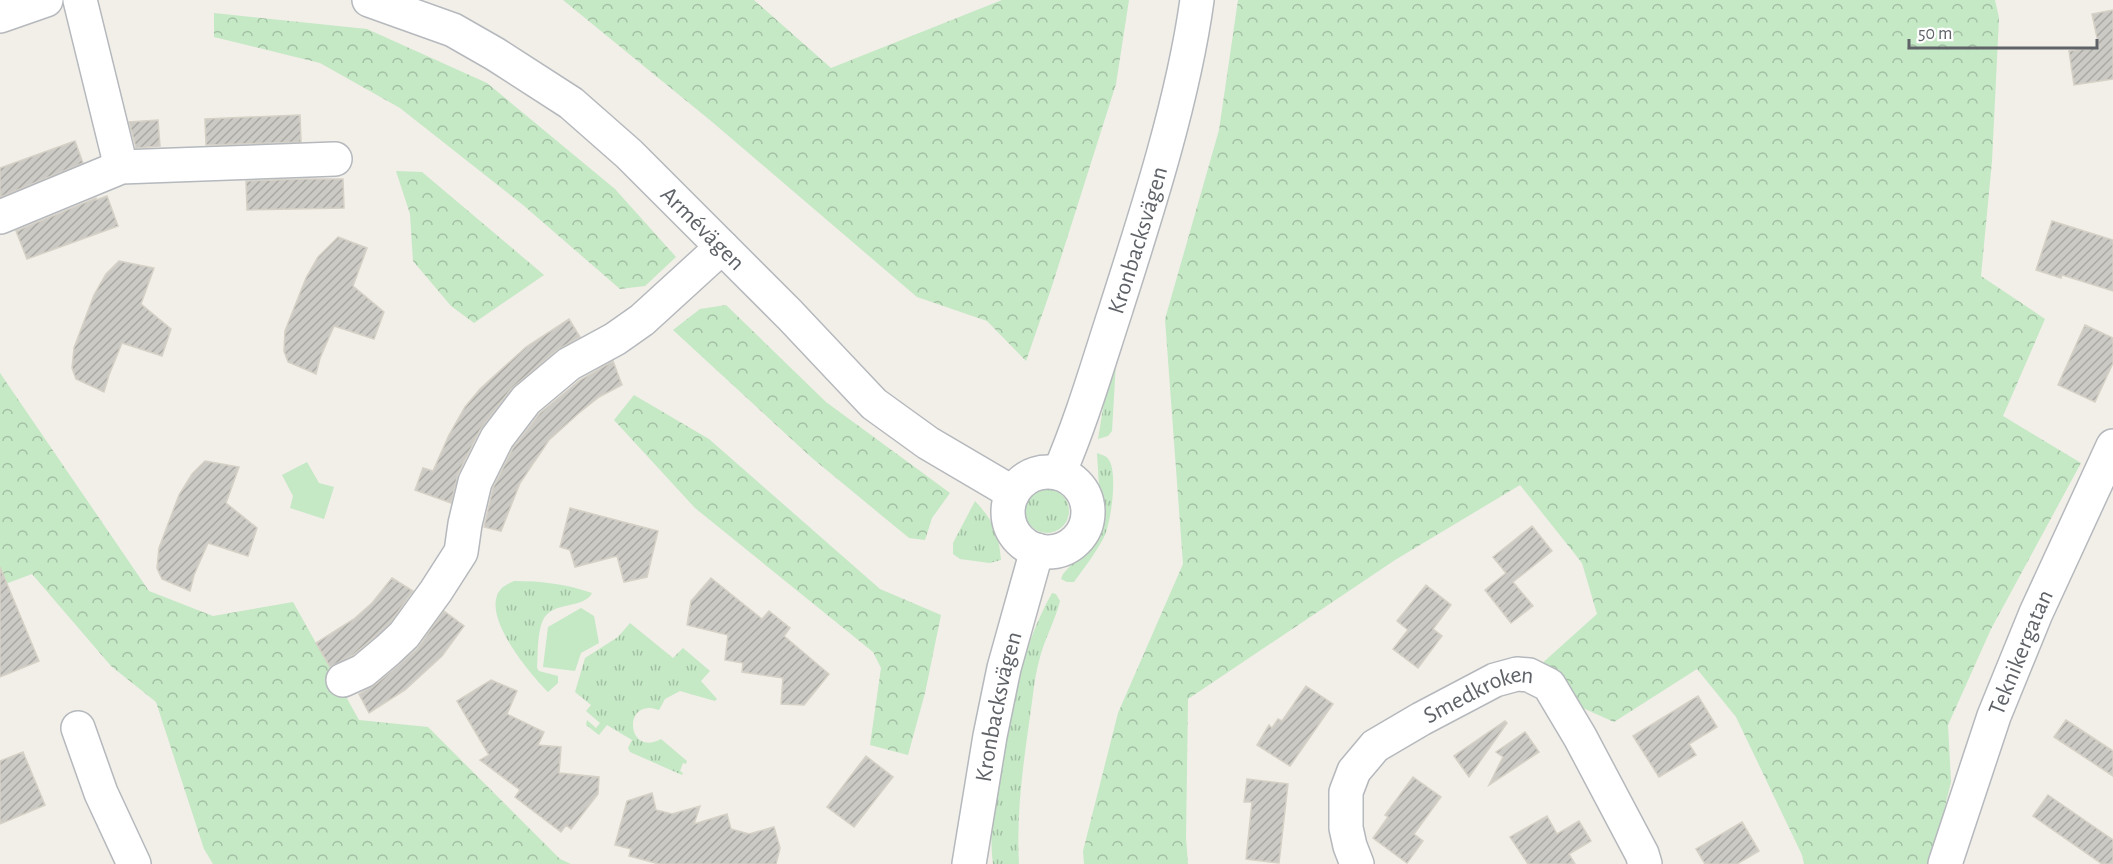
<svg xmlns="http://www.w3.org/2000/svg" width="2113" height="864" font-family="'Alegreya Sans',sans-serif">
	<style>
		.grass { fill: url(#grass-tufts) }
		.forest { fill: url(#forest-crowns) }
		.green { fill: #c5e8c5 }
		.building { fill: url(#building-hatch); stroke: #d6d1c6; stroke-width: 1.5 }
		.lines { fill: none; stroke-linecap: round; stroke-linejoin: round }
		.minor-casing { stroke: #b5b8bc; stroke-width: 36 }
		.minor { stroke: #fff; stroke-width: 33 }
		.labels { text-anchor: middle; stroke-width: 6; stroke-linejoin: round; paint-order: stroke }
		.street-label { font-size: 24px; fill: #5f6368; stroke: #fff }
	</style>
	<defs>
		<pattern id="grass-tufts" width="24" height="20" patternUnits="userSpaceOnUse" patternTransform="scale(1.5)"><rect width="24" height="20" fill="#c5e8c5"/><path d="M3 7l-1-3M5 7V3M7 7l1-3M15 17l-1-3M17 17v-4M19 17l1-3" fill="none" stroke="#a3c0a4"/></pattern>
		<pattern id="forest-crowns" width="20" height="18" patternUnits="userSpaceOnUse" patternTransform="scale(1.5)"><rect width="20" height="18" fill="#c5e8c5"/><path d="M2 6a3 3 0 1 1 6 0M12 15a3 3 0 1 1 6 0" fill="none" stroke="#a3c0a4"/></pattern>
		<pattern id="building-hatch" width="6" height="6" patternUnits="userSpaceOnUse" patternTransform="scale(1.5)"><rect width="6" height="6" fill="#cccac5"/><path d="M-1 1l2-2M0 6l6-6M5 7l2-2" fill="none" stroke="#a9a8a4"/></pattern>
	</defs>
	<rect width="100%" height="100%" fill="#f1efe8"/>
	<path class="grass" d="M1116,362L1112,431L1108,436L1098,439L1105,396Z
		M1097,453C1102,455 1107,456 1109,460C1118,474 1111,525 1103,539C1095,554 1084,568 1074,582H1067L1061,579L1063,574L1092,542L1101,521Z
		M1025 511a22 22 0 1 1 44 0a22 22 0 1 1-44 0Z
		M975,501C993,520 999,534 1001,560L990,563L960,559L953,554V543Z
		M514,581C542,581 566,584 592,593C583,610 553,600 543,620C537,633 538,653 537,668L539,671L558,676V683L548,692C530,674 487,622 497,596C500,587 506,585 514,581Z
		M1052,593L1056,594L1060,601C1055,621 1044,640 1039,661C1034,679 1033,698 1030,716C1023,765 1016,815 1019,864H993C988,825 996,784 1004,746C1014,692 1025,641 1052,593Z
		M630,623L673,658L683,648L710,671L701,681L717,699L715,701L680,691L665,699L659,710C622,696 626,758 661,739L687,761L686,764L683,763L680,771L683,773L682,775L630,752L628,748L632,740L607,725L599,735L586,725L587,720L596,728L600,723L586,711L591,705L575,692L585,658L618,637Z"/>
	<path class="forest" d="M563,0H754L831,68L1002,0H1129L1116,84L1051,289L1026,361L987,321L917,297L711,121Z
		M1238,0H1995L1999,18L1992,161L1981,276L2045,319L2003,416L2081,463L1991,629L1948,725L1951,782L1931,864H1804L1802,855L1736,717L1697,669L1614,722L1556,696L1529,675L1597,614L1582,563L1520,485L1395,560L1188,699L1186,838L1188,864H1084L1083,851L1118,713L1183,564L1165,319L1219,130Z
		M214,13L367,29L487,83L615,189L676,257L645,286L620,289L523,205L400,108L320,63L214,37Z
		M396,171L422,172L544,275L474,323L451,306L413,261L410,214Z
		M726,305L826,402L950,493L932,518L925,540L909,538L812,458L673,330L700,309Z
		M0,373L149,591L213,616L293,602L359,720L428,727L560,859L571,864H213L204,849L156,702L111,666L32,574L0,586Z
		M634,395L709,439L880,589L941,615L925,693L908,755L870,745L881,668L873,652L695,508L614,420Z"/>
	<path class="green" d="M307,462L319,483L334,487L324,519L290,508L293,496L282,475Z
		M581,608L594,616L599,643L581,653L575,671L543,667L548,627Z"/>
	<path class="building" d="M2113,10V79L2074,85L2069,51L2099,47L2092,14Z
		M300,115L301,142L206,145L205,119Z
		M158,120L160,146L136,148L129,122Z
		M75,141L83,163L0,197V168Z
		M303,179H343L344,208L247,210L246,181Z
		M107,196L118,226L27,259L16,231L96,198V200Z
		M2052,221L2113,240V291L2062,275L2061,278L2036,270Z
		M338,237L367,248L353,286L384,312L374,339L334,326L320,358L316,374L288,362L284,351L285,331L306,278L318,257Z
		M119,261L154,268L141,304L171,329L162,356L122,343L109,375L104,392L76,379L72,368L74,348L94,295L106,274Z
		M569,319L580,337L557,350L511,389L480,430L458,474L451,503L415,490L423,468L433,471L449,435L465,407L480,389L526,347Z
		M2085,325L2113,338V363L2095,402L2058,385Z
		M613,361L622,385L599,397L579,413L549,440L520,483L501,531L484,527L493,488L513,448L540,413L580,380Z
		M205,461L239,467L226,503L257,528L248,556L208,543L194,575L190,591L162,579L157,568L159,548L179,495L192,474Z
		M570,508L658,531L647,577L624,582L617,556L575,567L570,550L560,547Z
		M1532,526L1552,551L1513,582L1533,606L1511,623L1485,590L1506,573L1493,557Z
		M0,567L39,661L0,677Z
		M392,578L413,591L390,623L376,636L353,655L330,667L316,643L354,619L372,603Z
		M711,578L762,619L769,611L790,628L784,636L829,674L804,705L781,704L783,678L742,672L743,663L725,660L728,635L687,625L691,601Z
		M1426,585L1451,605L1433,629L1442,636L1418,668L1393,649L1408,630L1397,621Z
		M444,611L464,626L442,656L405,690L369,713L359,694L375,685L417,649Z
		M491,680L517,691L507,714L544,732L538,745L561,747L559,773L599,777L598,794L571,829L566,825L561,832L515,797L520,790L480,760L489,755L457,701Z
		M1306,686L1333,704L1290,766L1257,745L1269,725L1272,728L1278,719L1282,721Z
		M1698,696L1717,727L1689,744L1696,755L1659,777L1633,736Z
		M2066,720L2113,751V776L2054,737Z
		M1505,721L1507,723L1469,777L1454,756Z
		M1525,732L1539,752L1489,785L1503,757L1496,752Z
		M23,752L45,805L0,824V761Z
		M866,756L893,777L854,827L827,807Z
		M1413,777L1441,797L1414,834L1423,841L1407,863L1373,838L1388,817L1385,815Z
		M1247,779L1288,784L1279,863L1246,859L1252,802H1244Z
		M652,793L656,810L672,814L700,806L694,824L727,814L731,829L749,834L774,827L780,848L776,864H659L629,856L631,849L615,845L627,801Z
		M2048,795L2113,840V864H2102L2033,816Z
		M1547,816L1557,834L1579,821L1591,841L1569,854L1575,864H1528L1510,837Z
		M1742,822L1759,851L1737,864H1705L1696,849Z"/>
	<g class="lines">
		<defs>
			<g id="minor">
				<path d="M80,0L121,167"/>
				<path id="s1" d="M369,0L453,30L495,54L571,103L629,154L790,315L874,404L928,443L1013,493"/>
				<path d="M0,16L46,0"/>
				<path d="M0,217L121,167L335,159"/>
				<circle cx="1048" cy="512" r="40"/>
				<path id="s2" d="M1059,473C1082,420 1098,364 1116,309C1147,212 1183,101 1197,0"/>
				<path d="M343,680L363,671L388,650L404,635L436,591L461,552L465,524L475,482L497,438L526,400L569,364L615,339L642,320L722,247"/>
				<path d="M78,728L101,793L134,864"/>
				<path id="s3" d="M969,864L990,736L1004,668L1037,550"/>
				<path id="s4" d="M1357,864L1350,846L1346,828V792L1354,771L1375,746L1421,719L1495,680L1517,674L1529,675L1549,685L1580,737L1642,854L1645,864"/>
				<path id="s5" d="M1945,864L1994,716L2036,613L2113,446"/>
			</g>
		</defs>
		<use href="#minor" class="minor-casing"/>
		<use href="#minor" class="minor"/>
	</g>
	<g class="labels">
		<g class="street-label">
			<text dy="8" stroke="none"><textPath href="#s1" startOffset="410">Armévägen</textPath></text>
			<text dy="8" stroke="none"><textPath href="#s2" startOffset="246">Kronbacksvägen</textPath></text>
			<text dy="8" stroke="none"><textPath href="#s5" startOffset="225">Teknikergatan</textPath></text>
			<text dy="8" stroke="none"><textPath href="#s4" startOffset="246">Smedkroken</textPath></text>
			<text dy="8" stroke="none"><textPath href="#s3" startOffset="160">Kronbacksvägen</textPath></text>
		</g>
	</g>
	<path d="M1909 39v9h188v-9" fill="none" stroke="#5f6368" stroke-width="3"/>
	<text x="1918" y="39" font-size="18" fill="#5f6368" stroke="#ffffff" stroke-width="4.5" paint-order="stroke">50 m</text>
</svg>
